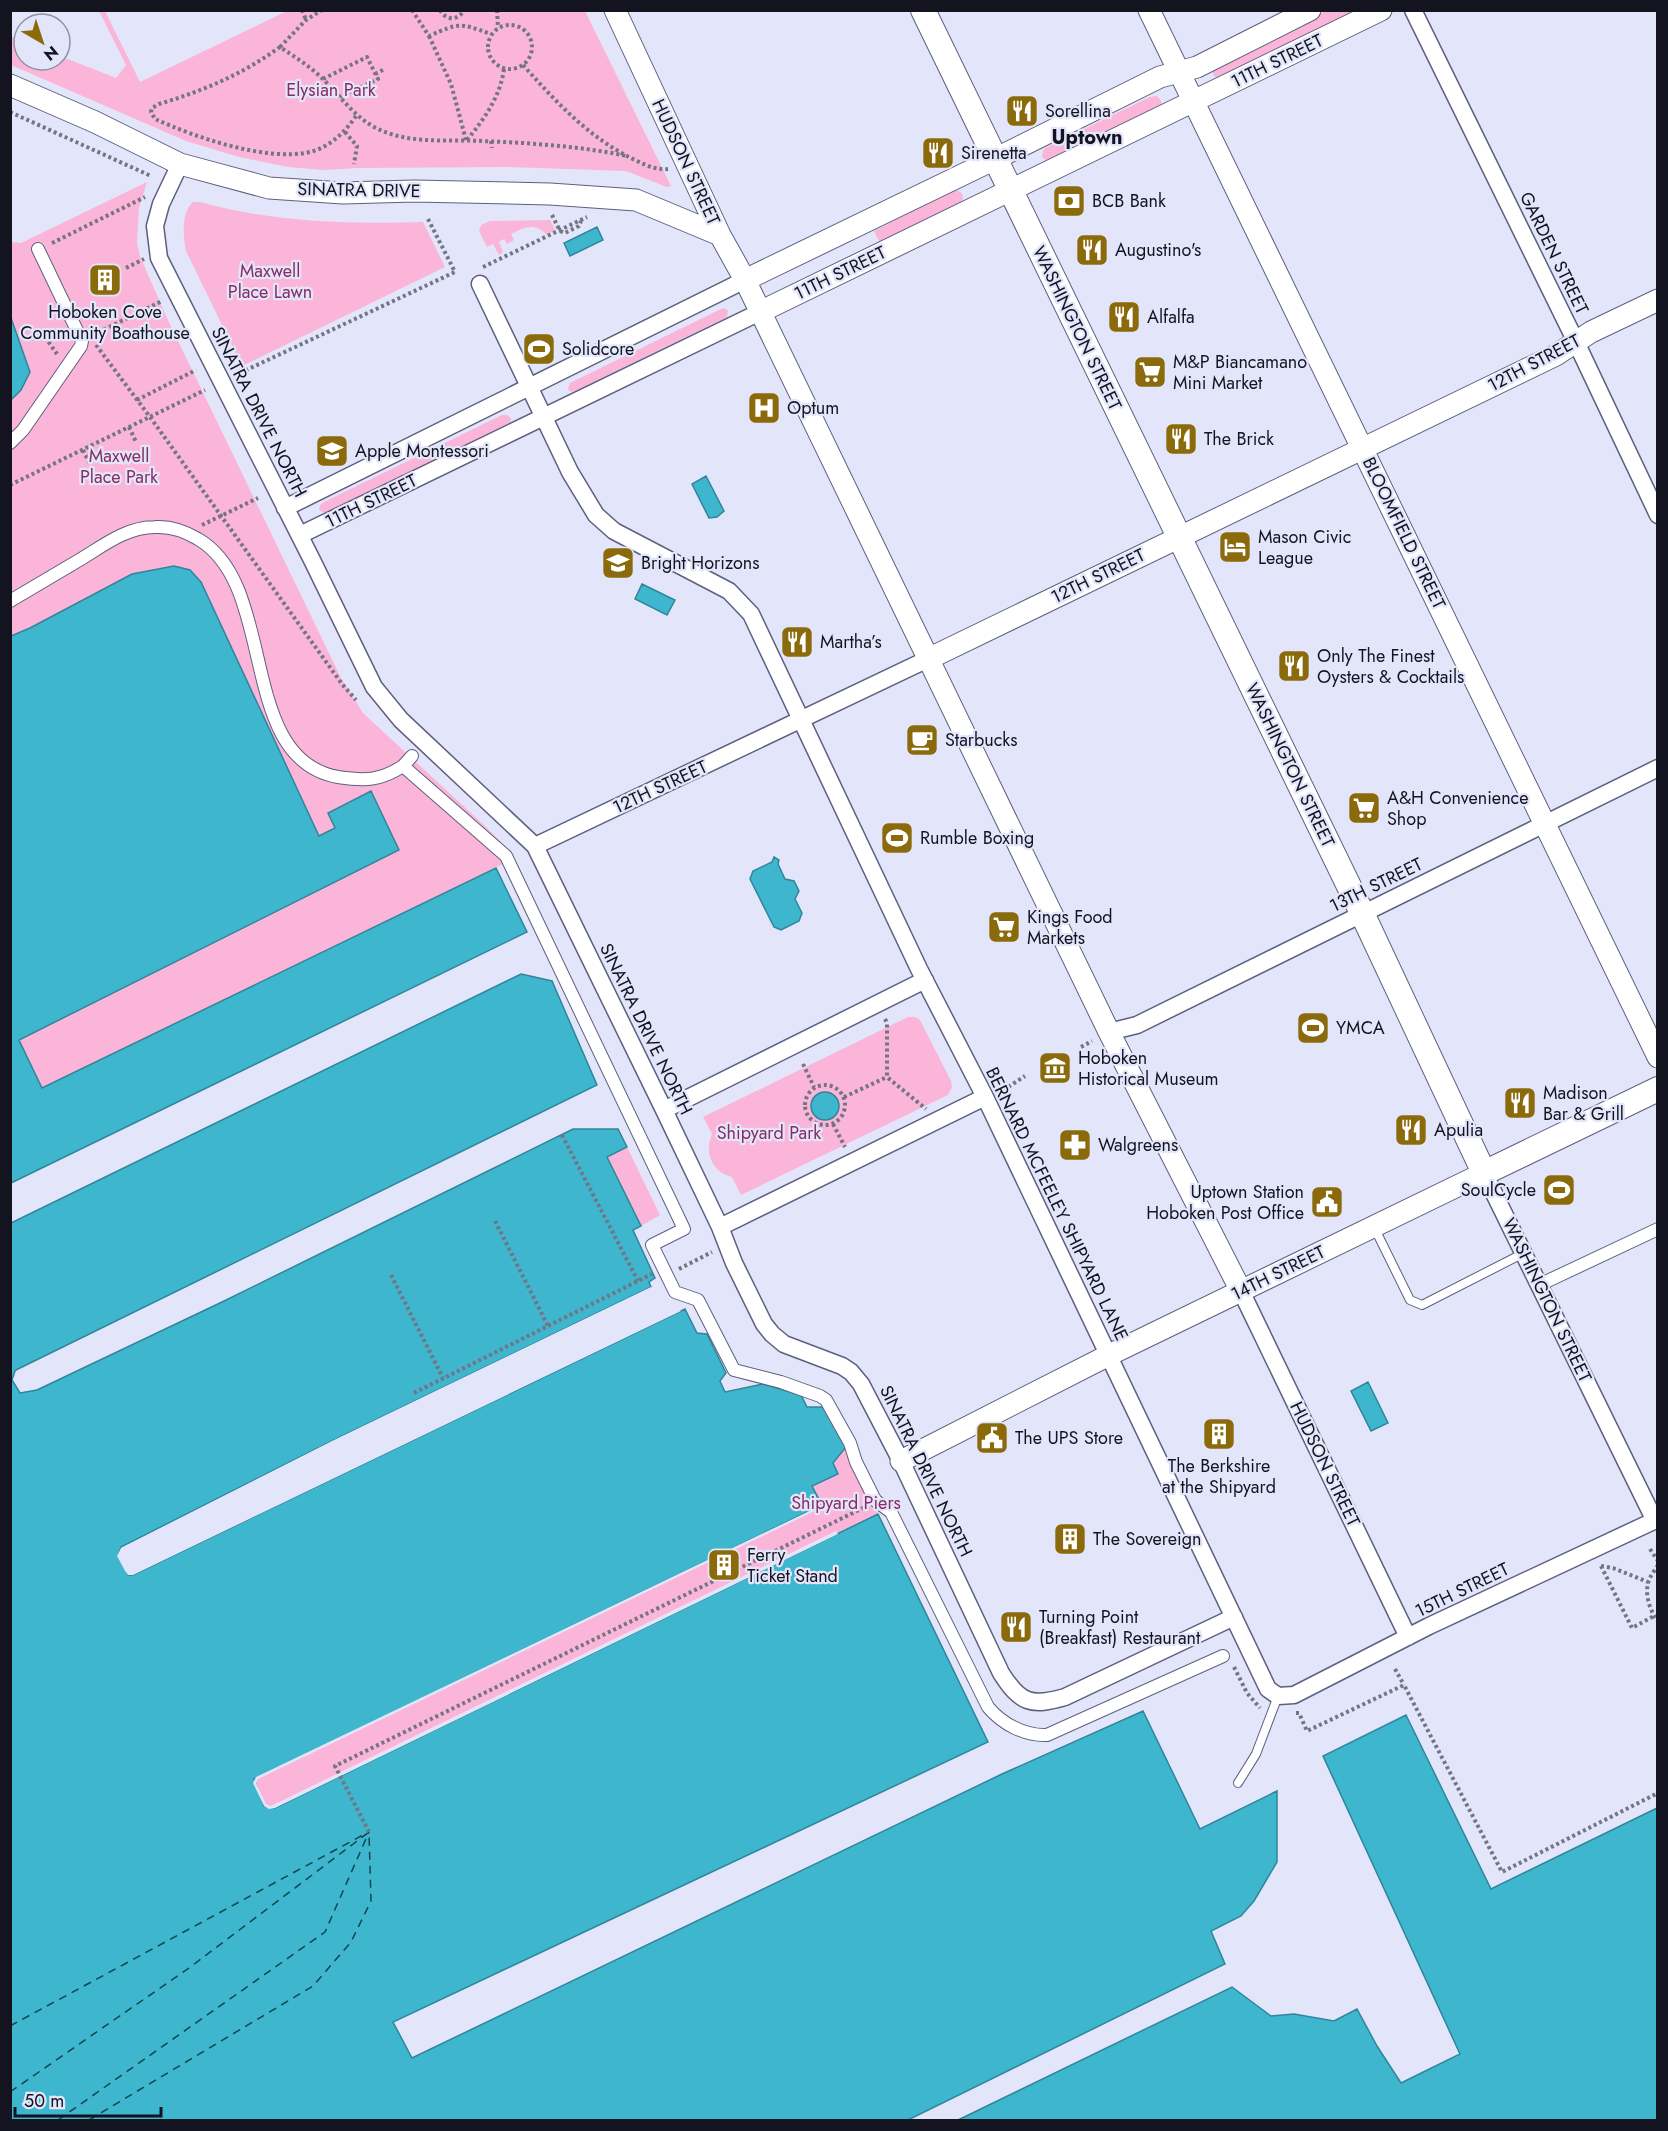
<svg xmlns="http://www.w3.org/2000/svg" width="1668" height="2131" font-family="Jost,sans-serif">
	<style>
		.green { fill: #fab5d9 }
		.water { fill: #3db6ce; stroke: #30859a; stroke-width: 1.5 }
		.pier { fill: #e3e6fa }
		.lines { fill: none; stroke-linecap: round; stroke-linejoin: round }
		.ferry { stroke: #11454f; stroke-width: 1.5; stroke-dasharray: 8 6; stroke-linecap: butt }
		.service-casing { stroke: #5d607d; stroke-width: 10 }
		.pedestrian-casing { stroke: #5d607d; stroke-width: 14 }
		.minor-casing { stroke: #5d607d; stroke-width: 19 }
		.tertiary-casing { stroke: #5d607d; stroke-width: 23 }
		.secondary-casing { stroke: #5d607d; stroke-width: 26 }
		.path { stroke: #737584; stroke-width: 4; stroke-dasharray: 3 3; stroke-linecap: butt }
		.service { stroke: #fff; stroke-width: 8 }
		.pedestrian { stroke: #fff; stroke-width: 12 }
		.minor { stroke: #fff; stroke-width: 16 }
		.tertiary { stroke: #fff; stroke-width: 21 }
		.secondary { stroke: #fff; stroke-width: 24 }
		.labels { text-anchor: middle; stroke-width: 4.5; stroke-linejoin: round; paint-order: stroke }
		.street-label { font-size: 18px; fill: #131420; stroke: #e3e6fa }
		.park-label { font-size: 18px; fill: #882c64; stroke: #e3e6fa }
		.poi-label { font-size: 18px; fill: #131420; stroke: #e3e6fa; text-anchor: start }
		.neighbourhood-label { font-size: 20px; font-weight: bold; fill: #131420; stroke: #e3e6fa }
	</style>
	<rect width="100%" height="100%" fill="#e3e6fa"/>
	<path class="green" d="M99,11H105L140,82L287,11H585L671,186L667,187L626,171L507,167L357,168L324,170L288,167L239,157L186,141L11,65V36L24,41V60H60V56L116,78L126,65Z
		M1326,11H1363L1218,78L1214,76L1212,70L1215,66Z
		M1157,96L1161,101L1162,105L1047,161L1042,157L1043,151L1045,148L1150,97Z
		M147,182L139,208L137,243L140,256L166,316L341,678L363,713L485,826L507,848L513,859L42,1088L19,1040L399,850L328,813L335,828L319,836L201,582L30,628L11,636V400L21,390L14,329L11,318V242L21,243Z
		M954,190L959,191C965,195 963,200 960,205L881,245L874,231Z
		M193,202H200C278,223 343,224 423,222L445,267L242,366L186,251C183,236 181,213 193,202Z
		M550,220L555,230L547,235C534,222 525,227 511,234L514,240L507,244L504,239L499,242L503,252L499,255L493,244L487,247L479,231L481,225L490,221Z
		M723,308L728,310L727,317L575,391L571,392L568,389L570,383Z
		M502,415H507L511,418L510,422L506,425L325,513L319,510L320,505L324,502Z
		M908,1017H915L920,1020L951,1081L952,1087L948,1095L741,1195L732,1177C712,1172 704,1153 712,1134L703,1117Z
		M627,1147L660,1215L641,1226L607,1156Z
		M846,1447L878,1514L275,1808L265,1807L254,1779L822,1504L812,1486Z"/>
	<path class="water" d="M597,227L603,240L570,256L564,243Z
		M11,318L30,372L21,390L11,400Z
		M706,476L724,511L717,517L709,518L692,484Z
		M174,566L190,570L201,582L319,836L335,828L328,813L371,791L399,850L19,1040L42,1088L496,868L527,932L11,1183V636L30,628L132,574Z
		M642,584L675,600L667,615L635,599Z
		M774,857L779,860L778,864L785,879L794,881L799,891L795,899L802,913L799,921L781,930L774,927L750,879L753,871L772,862Z
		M521,974L552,981L597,1085L18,1369L15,1371L12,1380L20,1393L37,1390L222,1302L573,1129H618L627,1147L607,1157L641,1226L633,1230L655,1278L649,1282L651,1287L332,1441L121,1547L118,1556L128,1575H133L685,1309L697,1333L707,1334L726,1373L720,1381L725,1392L763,1384L801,1395L807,1407H826L846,1447L833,1463L838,1474L812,1486L822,1505L254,1779L264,1806L275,1808L878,1514L988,1742L393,2022L412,2058L1002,1774L1143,1711L1200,1829L1277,1791V1862L1254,1901L1241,1916L1211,1931L1225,1964L908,2120H11V1223Z
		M811 1106a14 14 0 1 1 28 0a14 14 0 1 1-28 0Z
		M1368,1382L1388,1423L1371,1431L1351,1391Z
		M1406,1715L1491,1889L1657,1808V2120H958L1232,1987L1271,2016L1294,2014L1334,2021L1357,2009L1377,2046L1401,2083L1460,2054L1323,1756Z"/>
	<path class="pier" d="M651,1287L653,1289L334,1444L123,1550L121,1556L127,1570L132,1572L678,1309L681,1311L133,1575H128L125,1571L117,1556L121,1548L332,1441Z
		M822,1505L823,1507L258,1779L256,1783L266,1804L270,1806L273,1805L836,1531L838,1534L275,1808L269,1809L264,1806L253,1783L256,1777Z"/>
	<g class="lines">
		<path class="ferry" d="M10,2026L363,1835
			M10,2092L189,1968L369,1832
			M58,2120L325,1932L369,1832
			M89,2120L313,1986L351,1942L371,1901L369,1833"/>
		<defs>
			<path id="service" d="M1374,1227L1410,1300L1422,1305L1524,1253
				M1238,1783L1256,1754L1278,1696"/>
			<path id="pedestrian" d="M10,443L23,430L81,346L82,341L38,249
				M10,601C34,587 57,573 81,559C104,545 127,527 155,527C171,526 185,531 198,539C279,586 236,759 338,777C365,781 380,781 403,766L506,856L684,1229L652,1245L675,1292L698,1300L734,1370L781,1382L820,1396L826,1400L850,1443L856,1462L873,1496L876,1501L891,1512L988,1707C1002,1724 1025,1736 1047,1735L1223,1656
				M403,766L412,756
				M1539,1285L1658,1229"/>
			<path id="minor" d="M1413,10L1576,342L1658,515
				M180,164L161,204L155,226L159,258L312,560L374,687L401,720L535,846L664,1110L720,1227L734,1263L764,1324L772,1334L784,1344L842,1366L851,1372L861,1384L901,1461L1001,1673C1020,1703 1031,1707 1065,1697L1234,1617
				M480,284L570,472L596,515L614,531L729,591L751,614L919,969L985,1097L1268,1689L1278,1696L1294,1695L1429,1626L1658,1519
				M285,508L745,280
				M300,535L760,312
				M535,846L928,659
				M1109,1032L1137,1025L1658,768
				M664,1110L925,980
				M1484,1173L1655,1521
				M720,1227L985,1097
				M1241,1291L1408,1637"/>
			<path id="tertiary" d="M615,10L720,235L745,280L1109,1032L1241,1291
				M1149,10L1658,1057
				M10,85L95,122L180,164L269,188L343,193L414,191L550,194L636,200L720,235
				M745,280L995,159L1160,77L1197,67L1310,10
				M760,312L1381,10
				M928,659L1556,355L1591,332L1658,300
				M901,1461L1109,1355L1484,1173"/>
			<path id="secondary" d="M923,10L1362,913L1484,1173L1658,1089"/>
		</defs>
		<use href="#service" class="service-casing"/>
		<use href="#pedestrian" class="pedestrian-casing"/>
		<use href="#minor" class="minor-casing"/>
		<use href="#tertiary" class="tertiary-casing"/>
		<use href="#secondary" class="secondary-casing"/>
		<path class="path" d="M302,10L306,20
			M412,10L429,36C461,22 459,23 491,34
			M440,10C446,21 458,21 464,10
			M497,10L498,28
			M488 47a22 22 0 1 1 44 0a22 22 0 1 1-44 0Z
			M429,36L451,84L466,140
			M280,47L306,20L322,10
			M523,65C557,103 590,139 637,161C648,166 656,170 668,169
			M375,74L385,69
			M323,79L367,57L378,79L340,97
			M10,112L151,176
			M356,116C345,132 330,147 310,152C266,162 195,137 155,119L151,112L152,108L159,104C203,91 243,74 280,47C295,57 311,67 324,80C341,97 353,115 374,127C408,145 445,139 482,141C531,143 579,146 627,156
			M345,132L357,146L354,164
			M467,140C485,118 500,97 504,69
			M491,141L492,148
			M552,215L560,231L565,233L579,226L581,221
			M52,243L145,197
			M483,267L587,217
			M126,268L144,259
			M93,335L162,301
			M45,337L57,354
			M96,345L150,417L342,684L356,700
			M240,373L455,272L428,219
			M137,400L196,370
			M129,427L136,442
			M83,450L90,464
			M10,485L205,390
			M202,525L258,498
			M885,1019L887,1023V1077L926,1109
			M1081,1047L1092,1041
			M803,1064L814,1087
			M805 1105a20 20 0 1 1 40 0a20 20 0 1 1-40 0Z
			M844,1097L887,1077
			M1004,1097L1005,1089L1025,1076
			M833,1124L845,1147
			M562,1135L638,1281
			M495,1221L548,1326
			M679,1269L712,1252
			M391,1275L443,1378
			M414,1393L652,1274
			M1650,1549L1658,1561
			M1658,1565C1655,1570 1650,1576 1648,1583C1645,1596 1650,1611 1658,1621
			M1601,1566L1632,1628L1654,1616
			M1601,1566L1613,1568L1648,1582
			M1234,1667L1247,1693L1260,1708
			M1395,1669L1404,1685
			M1296,1713H1299L1307,1731L1404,1685L1502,1872L1658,1793
			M369,1832L335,1766L865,1507"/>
		<use href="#service" class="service"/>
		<use href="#pedestrian" class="pedestrian"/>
		<use href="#minor" class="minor"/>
		<use href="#tertiary" class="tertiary"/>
		<use href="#secondary" class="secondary"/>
	</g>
	<defs>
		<symbol id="restaurant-square" viewBox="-11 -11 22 22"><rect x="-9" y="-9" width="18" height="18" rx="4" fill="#8b6a0b" stroke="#e3e6fa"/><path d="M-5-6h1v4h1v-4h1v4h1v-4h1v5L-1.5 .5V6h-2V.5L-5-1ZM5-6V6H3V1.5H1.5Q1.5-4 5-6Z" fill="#fff"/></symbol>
		<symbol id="bank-square" viewBox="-11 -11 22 22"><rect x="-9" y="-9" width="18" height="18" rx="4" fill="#8b6a0b" stroke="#e3e6fa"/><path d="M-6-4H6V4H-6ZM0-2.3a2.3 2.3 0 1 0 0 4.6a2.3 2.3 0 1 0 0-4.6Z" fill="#fff"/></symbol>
		<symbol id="building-square" viewBox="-11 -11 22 22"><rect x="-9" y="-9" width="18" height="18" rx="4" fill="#8b6a0b" stroke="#e3e6fa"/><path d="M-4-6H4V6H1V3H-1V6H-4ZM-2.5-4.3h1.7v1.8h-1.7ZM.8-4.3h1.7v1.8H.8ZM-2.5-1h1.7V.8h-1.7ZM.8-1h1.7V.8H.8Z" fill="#fff"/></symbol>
		<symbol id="stadium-square" viewBox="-11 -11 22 22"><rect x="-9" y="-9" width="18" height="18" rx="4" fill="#8b6a0b" stroke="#e3e6fa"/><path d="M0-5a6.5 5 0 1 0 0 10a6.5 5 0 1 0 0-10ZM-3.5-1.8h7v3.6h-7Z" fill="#fff"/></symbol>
		<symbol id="supermarket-square" viewBox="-11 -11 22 22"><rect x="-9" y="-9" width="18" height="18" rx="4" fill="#8b6a0b" stroke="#e3e6fa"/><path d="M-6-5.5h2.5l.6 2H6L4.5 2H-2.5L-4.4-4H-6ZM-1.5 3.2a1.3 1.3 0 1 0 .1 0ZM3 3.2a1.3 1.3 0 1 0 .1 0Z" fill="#fff"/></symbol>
		<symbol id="hospital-square" viewBox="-11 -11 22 22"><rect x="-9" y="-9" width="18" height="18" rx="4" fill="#8b6a0b" stroke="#e3e6fa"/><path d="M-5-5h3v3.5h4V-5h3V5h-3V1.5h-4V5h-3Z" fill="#fff"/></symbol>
		<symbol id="school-square" viewBox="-11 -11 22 22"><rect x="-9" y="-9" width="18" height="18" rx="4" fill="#8b6a0b" stroke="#e3e6fa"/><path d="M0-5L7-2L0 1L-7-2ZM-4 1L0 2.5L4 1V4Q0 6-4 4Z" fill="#fff"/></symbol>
		<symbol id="hotel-square" viewBox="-11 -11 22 22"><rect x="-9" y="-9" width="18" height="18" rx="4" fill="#8b6a0b" stroke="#e3e6fa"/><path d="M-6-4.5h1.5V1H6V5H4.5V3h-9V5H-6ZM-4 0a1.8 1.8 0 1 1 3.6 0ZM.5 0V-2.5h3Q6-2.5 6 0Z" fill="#fff"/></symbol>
		<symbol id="cafe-square" viewBox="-11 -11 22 22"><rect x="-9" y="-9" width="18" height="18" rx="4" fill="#8b6a0b" stroke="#e3e6fa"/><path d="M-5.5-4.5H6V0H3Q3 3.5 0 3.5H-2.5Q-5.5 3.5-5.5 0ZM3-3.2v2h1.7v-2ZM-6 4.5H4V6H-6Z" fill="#fff"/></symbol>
		<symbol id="museum-square" viewBox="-11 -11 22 22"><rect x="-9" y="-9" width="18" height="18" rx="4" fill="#8b6a0b" stroke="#e3e6fa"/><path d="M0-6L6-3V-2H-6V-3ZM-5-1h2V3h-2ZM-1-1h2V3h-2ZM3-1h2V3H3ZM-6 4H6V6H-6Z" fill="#fff"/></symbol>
		<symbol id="pharmacy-square" viewBox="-11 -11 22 22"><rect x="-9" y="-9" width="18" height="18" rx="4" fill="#8b6a0b" stroke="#e3e6fa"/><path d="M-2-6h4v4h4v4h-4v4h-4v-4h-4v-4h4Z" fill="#fff"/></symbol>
		<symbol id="civic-square" viewBox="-11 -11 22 22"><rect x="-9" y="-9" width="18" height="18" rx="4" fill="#8b6a0b" stroke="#e3e6fa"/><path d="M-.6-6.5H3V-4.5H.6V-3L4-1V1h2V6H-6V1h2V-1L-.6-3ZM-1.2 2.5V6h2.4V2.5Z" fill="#fff"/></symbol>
	</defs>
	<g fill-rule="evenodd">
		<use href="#restaurant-square" x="1003" y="92" width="38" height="38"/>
		<use href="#restaurant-square" x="919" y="134" width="38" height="38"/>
		<use href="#bank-square" x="1050" y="182" width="38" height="38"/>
		<use href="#restaurant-square" x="1073" y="231" width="38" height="38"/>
		<use href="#building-square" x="86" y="261" width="38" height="38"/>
		<use href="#restaurant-square" x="1105" y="298" width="38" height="38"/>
		<use href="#stadium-square" x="520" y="330" width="38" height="38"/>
		<use href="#supermarket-square" x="1131" y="353" width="38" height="38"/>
		<use href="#hospital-square" x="745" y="389" width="38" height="38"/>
		<use href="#restaurant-square" x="1162" y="420" width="38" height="38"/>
		<use href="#school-square" x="313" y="432" width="38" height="38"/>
		<use href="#hotel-square" x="1216" y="528" width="38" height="38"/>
		<use href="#school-square" x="599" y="544" width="38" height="38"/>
		<use href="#restaurant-square" x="778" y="623" width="38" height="38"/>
		<use href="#restaurant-square" x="1275" y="647" width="38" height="38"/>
		<use href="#cafe-square" x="903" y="721" width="38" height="38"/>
		<use href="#supermarket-square" x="1345" y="789" width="38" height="38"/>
		<use href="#stadium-square" x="878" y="819" width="38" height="38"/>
		<use href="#supermarket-square" x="985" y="908" width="38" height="38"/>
		<use href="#stadium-square" x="1294" y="1009" width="38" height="38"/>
		<use href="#museum-square" x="1036" y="1049" width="38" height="38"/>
		<use href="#restaurant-square" x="1501" y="1084" width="38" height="38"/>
		<use href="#restaurant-square" x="1392" y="1111" width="38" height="38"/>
		<use href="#pharmacy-square" x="1056" y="1126" width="38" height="38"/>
		<use href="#stadium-square" x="1540" y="1171" width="38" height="38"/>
		<use href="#civic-square" x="1308" y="1183" width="38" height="38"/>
		<use href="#building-square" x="1200" y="1415" width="38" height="38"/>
		<use href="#civic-square" x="973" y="1419" width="38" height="38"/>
		<use href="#building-square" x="1051" y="1520" width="38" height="38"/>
		<use href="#building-square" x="705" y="1546" width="38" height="38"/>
		<use href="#restaurant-square" x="997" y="1608" width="38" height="38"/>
	</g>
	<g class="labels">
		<g class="street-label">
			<text transform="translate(1277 61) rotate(-26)" y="6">11TH STREET</text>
			<text transform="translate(686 162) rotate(65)" y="6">HUDSON STREET</text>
			<text transform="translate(359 190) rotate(1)" y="6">SINATRA DRIVE</text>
			<text transform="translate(1554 253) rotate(64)" y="6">GARDEN STREET</text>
			<text transform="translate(840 273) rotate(-26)" y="6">11TH STREET</text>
			<text transform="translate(1077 328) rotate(64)" y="6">WASHINGTON STREET</text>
			<text transform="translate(1534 363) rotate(-28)" y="6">12TH STREET</text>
			<text transform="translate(259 412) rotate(63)" y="6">SINATRA DRIVE NORTH</text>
			<text transform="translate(371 501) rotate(-26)" y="6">11TH STREET</text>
			<text transform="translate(1404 533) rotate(64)" y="6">BLOOMFIELD STREET</text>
			<text transform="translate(1098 576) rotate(-26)" y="6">12TH STREET</text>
			<text transform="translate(1290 765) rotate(64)" y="6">WASHINGTON STREET</text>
			<text transform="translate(660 787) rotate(-25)" y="6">12TH STREET</text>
			<text transform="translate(1376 885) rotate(-26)" y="6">13TH STREET</text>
			<text transform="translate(646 1029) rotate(64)" y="6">SINATRA DRIVE NORTH</text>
			<text transform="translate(1057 1204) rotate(64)" y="6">BERNARD MCFEELEY SHIPYARD LANE</text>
			<text transform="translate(1278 1273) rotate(-26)" y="6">14TH STREET</text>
			<text transform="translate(1547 1300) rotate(64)" y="6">WASHINGTON STREET</text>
			<text transform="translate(1325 1464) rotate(64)" y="6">HUDSON STREET</text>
			<text transform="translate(926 1471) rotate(64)" y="6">SINATRA DRIVE NORTH</text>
			<text transform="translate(1462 1590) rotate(-26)" y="6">15TH STREET</text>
		</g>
		<g class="park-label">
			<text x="331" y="96">Elysian Park</text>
			<text x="270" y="277">Maxwell<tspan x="270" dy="21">Place Lawn</tspan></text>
			<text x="119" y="462">Maxwell<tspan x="119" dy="21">Place Park</tspan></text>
			<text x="769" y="1139">Shipyard Park</text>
			<text x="846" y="1509">Shipyard Piers</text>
		</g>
		<g class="poi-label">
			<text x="1045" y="117">Sorellina</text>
			<text x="961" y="159">Sirenetta</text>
			<text x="1092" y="207">BCB Bank</text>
			<text x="1115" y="256">Augustino's</text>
			<text x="105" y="318" text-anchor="middle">Hoboken Cove<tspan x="105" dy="21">Community Boathouse</tspan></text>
			<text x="1147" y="323">Alfalfa</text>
			<text x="562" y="355">Solidcore</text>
			<text x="1173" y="368">M&amp;P Biancamano<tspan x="1173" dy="21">Mini Market</tspan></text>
			<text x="787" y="414">Optum</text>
			<text x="1204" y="445">The Brick</text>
			<text x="355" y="457">Apple Montessori</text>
			<text x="1258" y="543">Mason Civic<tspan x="1258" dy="21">League</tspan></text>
			<text x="641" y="569">Bright Horizons</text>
			<text x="820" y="648">Martha’s</text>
			<text x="1317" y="662">Only The Finest<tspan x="1317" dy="21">Oysters &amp; Cocktails</tspan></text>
			<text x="945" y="746">Starbucks</text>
			<text x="1387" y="804">A&amp;H Convenience<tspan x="1387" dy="21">Shop</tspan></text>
			<text x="920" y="844">Rumble Boxing</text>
			<text x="1027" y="923">Kings Food<tspan x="1027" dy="21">Markets</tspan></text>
			<text x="1336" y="1034">YMCA</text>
			<text x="1078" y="1064">Hoboken<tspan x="1078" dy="21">Historical Museum</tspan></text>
			<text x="1543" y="1099">Madison<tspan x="1543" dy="21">Bar &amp; Grill</tspan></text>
			<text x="1434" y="1136">Apulia</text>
			<text x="1098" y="1151">Walgreens</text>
			<text x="1536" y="1196" text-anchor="end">SoulCycle</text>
			<text x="1304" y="1198" text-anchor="end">Uptown Station<tspan x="1304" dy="21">Hoboken Post Office</tspan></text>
			<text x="1015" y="1444">The UPS Store</text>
			<text x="1219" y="1472" text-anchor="middle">The Berkshire<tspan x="1219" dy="21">at the Shipyard</tspan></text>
			<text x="1093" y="1545">The Sovereign</text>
			<text x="747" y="1561">Ferry<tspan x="747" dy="21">Ticket Stand</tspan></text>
			<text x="1039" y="1623">Turning Point<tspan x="1039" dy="21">(Breakfast) Restaurant</tspan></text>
		</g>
		<g class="neighbourhood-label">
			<text x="1087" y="144">Uptown</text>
		</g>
	</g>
	<rect width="1668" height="2131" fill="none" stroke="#131420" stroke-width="24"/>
	<g transform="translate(42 42) rotate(141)"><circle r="28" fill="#e3e6fa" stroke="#9092a3" stroke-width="1.5"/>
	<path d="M0-4.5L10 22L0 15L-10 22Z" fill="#8b6a0b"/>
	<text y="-9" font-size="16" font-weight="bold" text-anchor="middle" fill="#131420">N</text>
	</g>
	<path d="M15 2107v9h146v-9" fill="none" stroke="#131420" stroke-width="3"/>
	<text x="24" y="2107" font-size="18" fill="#131420" stroke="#e3e6fa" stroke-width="4.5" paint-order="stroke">50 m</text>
</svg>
